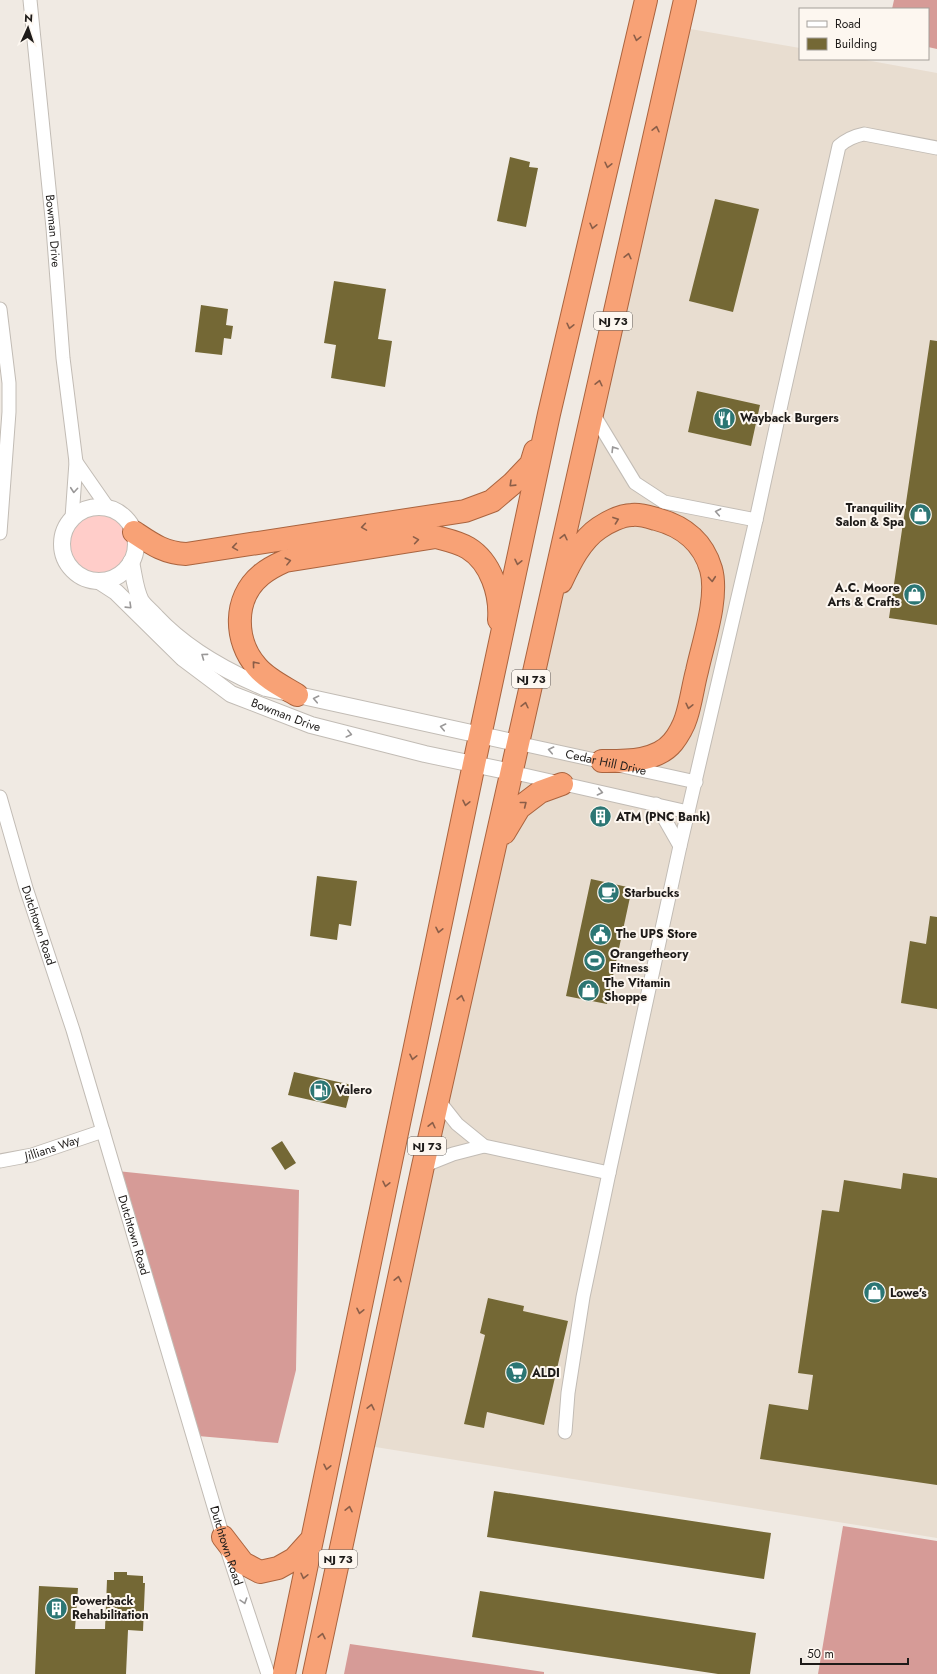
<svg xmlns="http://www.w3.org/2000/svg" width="937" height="1674" font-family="Jost,sans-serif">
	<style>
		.built { fill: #e8ddd0 }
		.green { fill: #ffcdc9 }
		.forest { fill: #d69b97 }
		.building { fill: #746835 }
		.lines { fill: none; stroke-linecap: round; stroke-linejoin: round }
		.minor-casing { stroke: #c2bcb5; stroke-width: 15 }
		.tertiary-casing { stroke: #c2bcb5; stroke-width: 18 }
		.trunk-casing { stroke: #aa643f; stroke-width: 24 }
		.minor { stroke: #fff; stroke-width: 13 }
		.tertiary { stroke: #fff; stroke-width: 16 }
		.trunk { stroke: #f8a276; stroke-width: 22 }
		.oneway { stroke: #8b5e48 }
		.oneway2 { stroke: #9a9898 }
		.labels { text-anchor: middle; stroke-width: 4; stroke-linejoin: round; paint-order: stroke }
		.shield { fill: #fdf7f0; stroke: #615d5a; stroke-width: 1 }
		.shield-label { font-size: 11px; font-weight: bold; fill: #1e1b19 }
		.street-label { font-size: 12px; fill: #1e1b19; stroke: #fdf7f0 }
		.poi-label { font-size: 12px; font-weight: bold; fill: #1e1b19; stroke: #fdf7f0; text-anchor: start }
	</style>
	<rect width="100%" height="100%" fill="#f0eae3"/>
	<path class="built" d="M679,27L800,48V59H860L937,73V1538L363,1445Z"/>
	<path class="green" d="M61 544a37 37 0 1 1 74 0a37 37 0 1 1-74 0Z"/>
	<path class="forest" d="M894,0H937V49L928,47V9H892Z
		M117,1171L299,1190L296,1370L278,1443L198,1436Z
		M843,1526L937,1541V1674H818Z
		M350,1644L544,1672V1674H344Z"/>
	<path class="building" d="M510,157L530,162L529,167L538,168L526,227L497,221Z
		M715,199L759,209L733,312L689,301Z
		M334,281L386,289L378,339L392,341L385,387L331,378L336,345L324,343Z
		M201,305L228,309L226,325L233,326L231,339L224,338L222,355L195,352Z
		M930,340L937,341V625L889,618Z
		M697,391L760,405L751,446L688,432Z
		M317,876L357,881L351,926L339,924L337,940L310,936Z
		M591,879L632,888L607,1004L566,996Z
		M930,916L937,917V1009L901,1003L910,941L926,944Z
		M294,1072L352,1085L346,1108L288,1095Z
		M282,1141L296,1163L285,1170L271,1148Z
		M903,1173L937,1178V1485L760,1459L769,1404L808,1410L813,1375L798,1373L822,1210L839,1212L844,1180L901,1189Z
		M488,1298L524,1306L523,1311L568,1321L544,1425L487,1412L484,1428L464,1424L485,1335L480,1333Z
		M494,1491L771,1533L764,1579L487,1537Z
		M114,1572H127V1575L143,1576V1583H145L143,1631L128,1630L126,1674H35L39,1586L78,1588L75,1629H105L107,1580H114Z
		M480,1591L756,1633L750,1674H718L472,1637Z"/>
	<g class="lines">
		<defs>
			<g id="minor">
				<path id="s1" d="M30,0L53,228L63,358L76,462L72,518"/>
				<path d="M0,309L9,383V412L0,533"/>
				<path d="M592,412L635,483L664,502L756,520"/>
				<path d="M76,462L108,508"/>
				<path id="s2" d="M517,743L696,782"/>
				<path d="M511,772L688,812"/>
				<path id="s3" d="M0,797L26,888L73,1030L223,1537L268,1674"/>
				<path d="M656,804L680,846"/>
				<path d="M438,1100L457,1124L484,1146L609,1173"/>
				<path id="s4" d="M0,1161L32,1155L103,1131"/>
				<path d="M423,1166L453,1154L484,1146"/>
				<path d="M565,1432L568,1393L583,1297L609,1173L680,846L756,520L782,400L839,146C847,139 854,136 864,134L937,148"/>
			</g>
			<g id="tertiary">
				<circle cx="99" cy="544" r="37"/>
				<path d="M131,562C134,575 135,590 141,601C145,607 152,612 156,617C186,649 225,671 266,688L517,743"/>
				<path id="s5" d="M99,581L116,592L183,658L231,694L311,725L425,754L511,772"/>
			</g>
			<path id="trunk" d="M134,532C152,544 164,553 186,554L465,511L492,501L512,484L531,464L535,451
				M561,582C570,563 581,540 599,528C608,522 622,515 632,515C640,514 649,517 656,519C683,526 703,542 711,569C719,597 703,643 697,671C693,686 691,703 686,718C684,725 678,736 673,742C657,762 625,761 602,761
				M297,695C284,687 267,679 257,667C234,641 233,598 261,575C268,569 276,565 285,561L436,537C447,540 458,542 468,548C491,562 501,594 499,620
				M504,833L519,808L540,792L562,784
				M223,1537L243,1563L260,1572L278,1568L294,1559L312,1539
				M284,1674L474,764L549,414L646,0
				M314,1674L423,1166L685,0"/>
		</defs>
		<use href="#minor" class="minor-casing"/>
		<use href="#tertiary" class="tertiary-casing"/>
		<use href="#trunk" class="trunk-casing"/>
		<use href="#minor" class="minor"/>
		<use href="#tertiary" class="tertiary"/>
		<use href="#trunk" class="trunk"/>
	</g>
	<defs><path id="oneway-chevron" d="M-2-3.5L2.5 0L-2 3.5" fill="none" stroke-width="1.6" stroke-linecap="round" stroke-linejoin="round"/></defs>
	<g class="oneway">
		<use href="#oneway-chevron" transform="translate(637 38) rotate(103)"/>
		<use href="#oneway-chevron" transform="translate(656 129) rotate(-77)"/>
		<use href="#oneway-chevron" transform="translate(608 165) rotate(103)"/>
		<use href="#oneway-chevron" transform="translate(593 226) rotate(103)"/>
		<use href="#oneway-chevron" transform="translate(628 256) rotate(-77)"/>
		<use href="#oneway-chevron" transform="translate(570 326) rotate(103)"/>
		<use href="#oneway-chevron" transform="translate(599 383) rotate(-77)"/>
		<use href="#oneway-chevron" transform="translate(512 484) rotate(136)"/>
		<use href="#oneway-chevron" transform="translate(616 520) rotate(-20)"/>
		<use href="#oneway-chevron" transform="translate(364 527) rotate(171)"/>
		<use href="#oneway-chevron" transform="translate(564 537) rotate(-77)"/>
		<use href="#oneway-chevron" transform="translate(416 540) rotate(-9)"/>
		<use href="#oneway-chevron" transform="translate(235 547) rotate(171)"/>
		<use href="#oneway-chevron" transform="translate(288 561) rotate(-14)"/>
		<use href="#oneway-chevron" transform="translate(518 562) rotate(102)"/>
		<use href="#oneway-chevron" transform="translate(712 579) rotate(85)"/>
		<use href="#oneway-chevron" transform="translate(255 664) rotate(-130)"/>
		<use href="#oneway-chevron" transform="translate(525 705) rotate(-77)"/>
		<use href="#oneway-chevron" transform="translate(689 706) rotate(103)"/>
		<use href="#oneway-chevron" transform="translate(466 803) rotate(102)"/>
		<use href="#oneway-chevron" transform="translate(524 804) rotate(-38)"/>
		<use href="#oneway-chevron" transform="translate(439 930) rotate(102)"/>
		<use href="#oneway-chevron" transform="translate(461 998) rotate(-77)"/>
		<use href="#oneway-chevron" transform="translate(413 1057) rotate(102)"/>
		<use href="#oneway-chevron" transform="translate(432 1125) rotate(-77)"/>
		<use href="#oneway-chevron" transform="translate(386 1184) rotate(102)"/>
		<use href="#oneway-chevron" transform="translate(398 1279) rotate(-78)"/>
		<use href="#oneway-chevron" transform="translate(360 1311) rotate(102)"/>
		<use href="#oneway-chevron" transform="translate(371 1407) rotate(-78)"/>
		<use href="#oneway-chevron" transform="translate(327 1467) rotate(102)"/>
		<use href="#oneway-chevron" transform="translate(349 1509) rotate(-78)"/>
		<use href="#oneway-chevron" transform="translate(304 1576) rotate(103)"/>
		<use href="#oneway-chevron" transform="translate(322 1636) rotate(-78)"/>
	</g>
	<g class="oneway2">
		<use href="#oneway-chevron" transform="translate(614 449) rotate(-122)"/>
		<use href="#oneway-chevron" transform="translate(74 490) rotate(95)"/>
		<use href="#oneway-chevron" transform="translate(718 512) rotate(-169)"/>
		<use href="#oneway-chevron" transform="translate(129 606) rotate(44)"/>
		<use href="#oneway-chevron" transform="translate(204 656) rotate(-144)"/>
		<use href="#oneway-chevron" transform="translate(316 699) rotate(-168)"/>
		<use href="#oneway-chevron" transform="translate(443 727) rotate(-168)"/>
		<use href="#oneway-chevron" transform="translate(349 734) rotate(14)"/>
		<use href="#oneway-chevron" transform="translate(551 750) rotate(-168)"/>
		<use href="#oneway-chevron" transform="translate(600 792) rotate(12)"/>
		<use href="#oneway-chevron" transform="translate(244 1601) rotate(72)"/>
	</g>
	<defs>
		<symbol id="restaurant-disc" viewBox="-11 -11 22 22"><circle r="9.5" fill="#2c7674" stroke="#fdf7f0"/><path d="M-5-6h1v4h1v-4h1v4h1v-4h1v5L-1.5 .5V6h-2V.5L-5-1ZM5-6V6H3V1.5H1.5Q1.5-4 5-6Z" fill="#fff"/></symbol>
		<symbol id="shop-disc" viewBox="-11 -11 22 22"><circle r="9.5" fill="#2c7674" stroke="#fdf7f0"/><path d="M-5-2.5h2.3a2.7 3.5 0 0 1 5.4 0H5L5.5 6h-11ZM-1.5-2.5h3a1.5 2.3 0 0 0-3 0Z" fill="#fff"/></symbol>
		<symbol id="building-disc" viewBox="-11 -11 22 22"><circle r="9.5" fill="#2c7674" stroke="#fdf7f0"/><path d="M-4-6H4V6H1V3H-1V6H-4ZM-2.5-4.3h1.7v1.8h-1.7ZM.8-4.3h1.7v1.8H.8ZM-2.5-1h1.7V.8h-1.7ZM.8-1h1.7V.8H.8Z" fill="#fff"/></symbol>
		<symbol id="cafe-disc" viewBox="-11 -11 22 22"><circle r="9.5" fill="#2c7674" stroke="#fdf7f0"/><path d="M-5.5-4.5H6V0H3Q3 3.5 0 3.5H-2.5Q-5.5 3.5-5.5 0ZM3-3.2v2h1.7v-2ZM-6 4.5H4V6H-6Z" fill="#fff"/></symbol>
		<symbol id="civic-disc" viewBox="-11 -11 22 22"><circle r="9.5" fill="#2c7674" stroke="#fdf7f0"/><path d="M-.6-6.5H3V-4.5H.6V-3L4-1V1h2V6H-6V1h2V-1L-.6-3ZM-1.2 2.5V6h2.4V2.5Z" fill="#fff"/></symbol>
		<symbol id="stadium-disc" viewBox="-11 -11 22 22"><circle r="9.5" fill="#2c7674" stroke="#fdf7f0"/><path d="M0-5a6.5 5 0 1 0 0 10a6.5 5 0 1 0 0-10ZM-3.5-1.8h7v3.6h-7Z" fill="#fff"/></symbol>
		<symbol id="fuel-disc" viewBox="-11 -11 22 22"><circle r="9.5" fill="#2c7674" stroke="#fdf7f0"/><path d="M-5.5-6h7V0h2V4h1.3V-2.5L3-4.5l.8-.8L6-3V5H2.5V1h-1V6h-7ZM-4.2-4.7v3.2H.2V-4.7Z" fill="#fff"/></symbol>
		<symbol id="supermarket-disc" viewBox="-11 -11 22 22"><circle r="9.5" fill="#2c7674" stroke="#fdf7f0"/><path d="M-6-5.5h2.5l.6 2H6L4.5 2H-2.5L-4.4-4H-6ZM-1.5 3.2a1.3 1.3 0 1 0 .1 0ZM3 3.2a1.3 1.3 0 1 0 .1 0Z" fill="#fff"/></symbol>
	</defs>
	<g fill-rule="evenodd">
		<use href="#restaurant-disc" x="712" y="406" width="25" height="25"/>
		<use href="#shop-disc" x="908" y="502" width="25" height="25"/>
		<use href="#shop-disc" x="902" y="582" width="25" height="25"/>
		<use href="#building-disc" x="588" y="804" width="25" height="25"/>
		<use href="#cafe-disc" x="596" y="880" width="25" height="25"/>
		<use href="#civic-disc" x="588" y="922" width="25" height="25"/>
		<use href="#stadium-disc" x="582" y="948" width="25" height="25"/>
		<use href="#shop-disc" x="576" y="978" width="25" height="25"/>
		<use href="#fuel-disc" x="308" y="1078" width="25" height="25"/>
		<use href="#shop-disc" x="862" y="1280" width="25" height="25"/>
		<use href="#supermarket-disc" x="504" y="1360" width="25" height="25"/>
		<use href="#building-disc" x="44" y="1596" width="25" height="25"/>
	</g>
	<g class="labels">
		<g class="shield">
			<rect x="594" y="312" width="38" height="18" rx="3"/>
			<rect x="512" y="670" width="38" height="18" rx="3"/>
			<rect x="408" y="1137" width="38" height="18" rx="3"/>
			<rect x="319" y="1550" width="38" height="18" rx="3"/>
		</g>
		<g class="shield-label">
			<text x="613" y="325">NJ 73</text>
			<text x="531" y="683">NJ 73</text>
			<text x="427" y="1150">NJ 73</text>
			<text x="338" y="1563">NJ 73</text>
		</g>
		<g class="street-label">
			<text dy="4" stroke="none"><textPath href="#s1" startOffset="232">Bowman Drive</textPath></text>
			<text dy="4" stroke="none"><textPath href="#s5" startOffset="233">Bowman Drive</textPath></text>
			<text dy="4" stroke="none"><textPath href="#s2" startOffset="91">Cedar Hill Drive</textPath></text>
			<text dy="4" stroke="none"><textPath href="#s3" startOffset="134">Dutchtown Road</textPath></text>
			<text dy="4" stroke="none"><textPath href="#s4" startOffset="54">Jillians Way</textPath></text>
			<text dy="4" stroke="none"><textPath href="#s3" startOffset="458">Dutchtown Road</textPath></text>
			<text dy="4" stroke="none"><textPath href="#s3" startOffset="782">Dutchtown Road</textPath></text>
		</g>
		<g class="poi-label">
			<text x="740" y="422">Wayback Burgers</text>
			<text x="904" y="512" text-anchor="end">Tranquility<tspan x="904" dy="14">Salon &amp; Spa</tspan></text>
			<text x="900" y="592" text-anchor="end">A.C. Moore<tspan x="900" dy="14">Arts &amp; Crafts</tspan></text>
			<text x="616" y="821">ATM (PNC Bank)</text>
			<text x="624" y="897">Starbucks</text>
			<text x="616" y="938">The UPS Store</text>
			<text x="610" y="958">Orangetheory<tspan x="610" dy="14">Fitness</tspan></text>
			<text x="604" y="987">The Vitamin<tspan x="604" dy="14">Shoppe</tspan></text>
			<text x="336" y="1094">Valero</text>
			<text x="890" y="1297">Lowe's</text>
			<text x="532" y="1377">ALDI</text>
			<text x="72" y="1605">Powerback<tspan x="72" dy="14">Rehabilitation</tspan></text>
		</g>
	</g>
	<rect x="799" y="8" width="130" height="52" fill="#fdf7f0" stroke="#a49f9a"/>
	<rect x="807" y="21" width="20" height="6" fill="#ffffff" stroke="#a49f9a"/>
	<text x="835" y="28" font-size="12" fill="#1e1b19">Road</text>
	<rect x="807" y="38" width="20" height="12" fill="#746835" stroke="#a49f9a"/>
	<text x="835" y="48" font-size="12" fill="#1e1b19">Building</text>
	<g transform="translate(28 28) rotate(3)" stroke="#fdf7f0" stroke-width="3" paint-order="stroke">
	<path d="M0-3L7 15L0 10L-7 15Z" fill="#1e1b19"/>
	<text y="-6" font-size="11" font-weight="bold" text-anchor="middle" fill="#1e1b19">N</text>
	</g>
	<path d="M801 1658v6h107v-6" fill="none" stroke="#1e1b19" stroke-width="2"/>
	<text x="807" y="1658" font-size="12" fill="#1e1b19" stroke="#fdf7f0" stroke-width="3" paint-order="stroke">50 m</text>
</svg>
